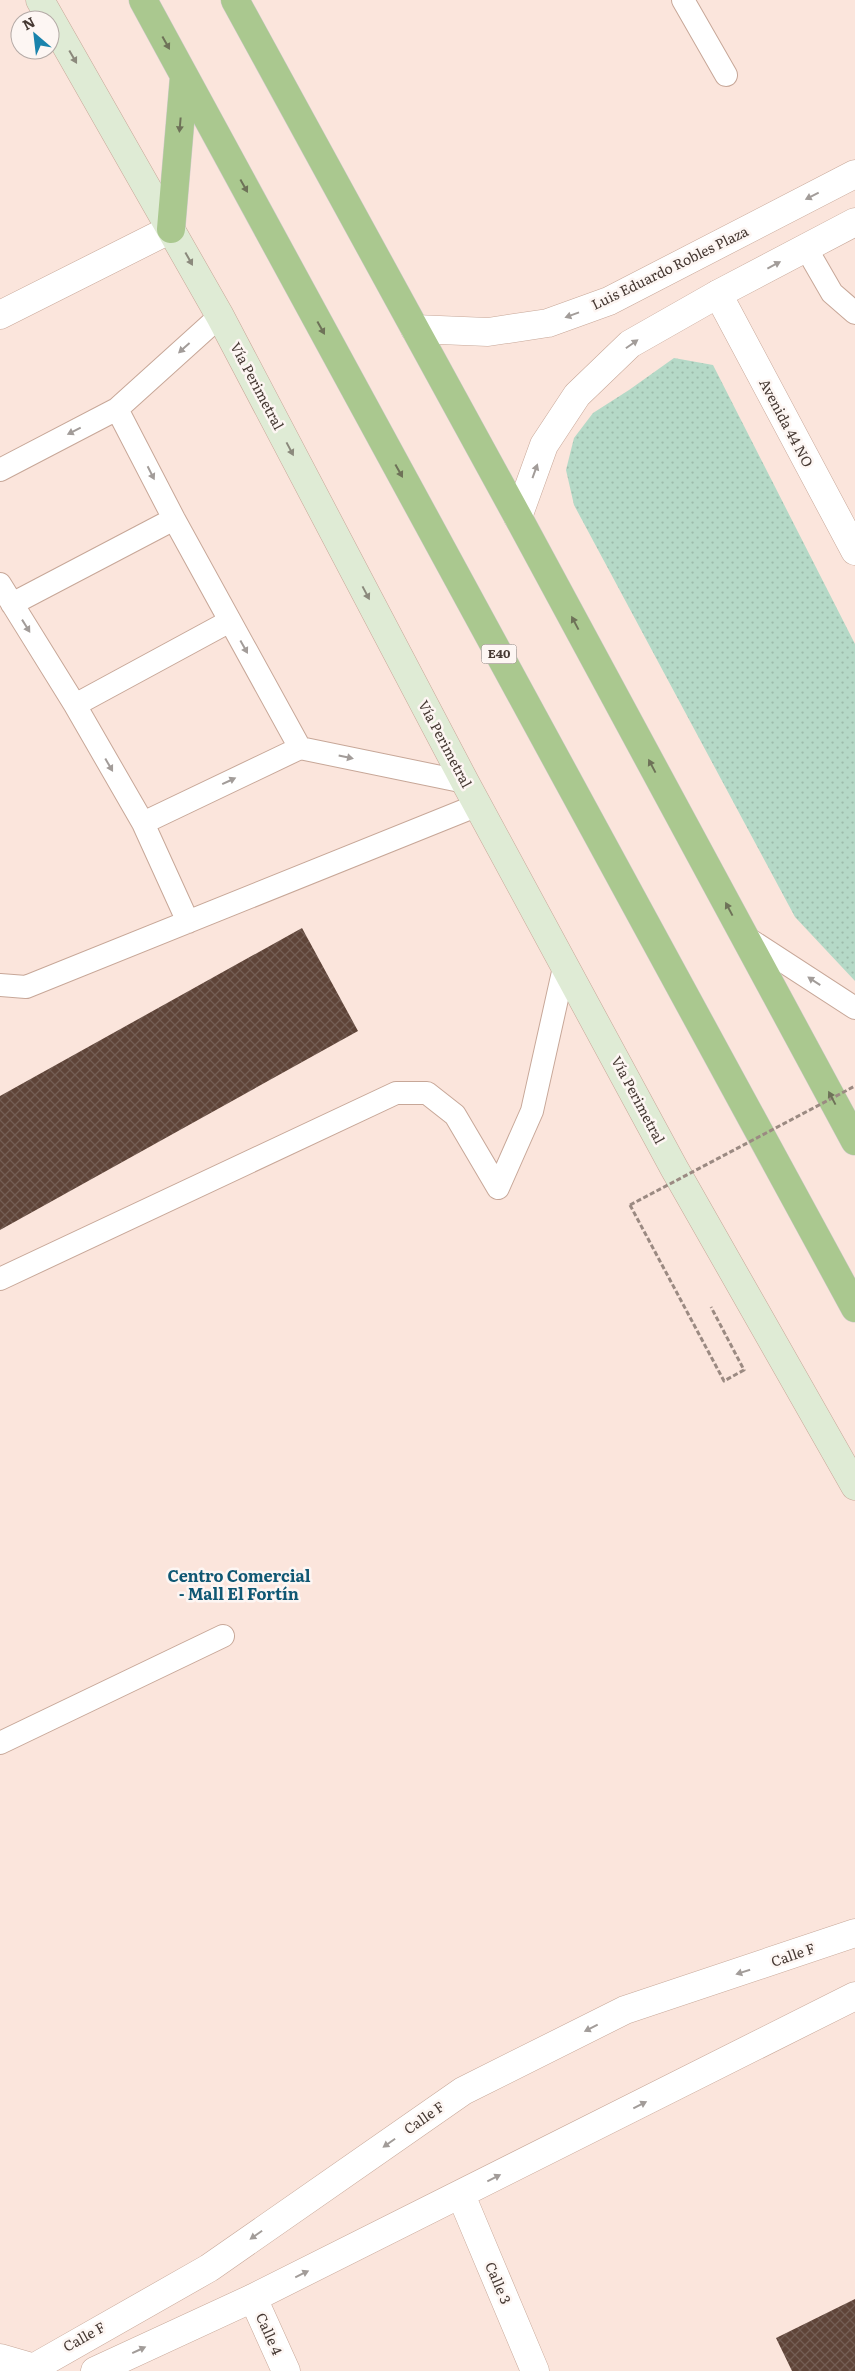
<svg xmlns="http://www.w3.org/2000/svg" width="855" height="2371" font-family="Literata,serif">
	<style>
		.grass { fill: url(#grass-dots) }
		.building { fill: url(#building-cross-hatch) }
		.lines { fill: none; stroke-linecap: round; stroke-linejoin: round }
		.service-casing { stroke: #c7a798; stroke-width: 24 }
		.minor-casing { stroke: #c7a798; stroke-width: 29 }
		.tertiary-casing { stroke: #c7a798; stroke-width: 29 }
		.secondary-casing { stroke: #c7a798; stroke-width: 29 }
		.trunk-casing { stroke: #cfccca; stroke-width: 29 }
		.path { stroke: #9b8a82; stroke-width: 3; stroke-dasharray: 5 2.5; stroke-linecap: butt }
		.service { stroke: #fff; stroke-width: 22 }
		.minor { stroke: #fff; stroke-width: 28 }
		.tertiary { stroke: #fff; stroke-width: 28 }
		.secondary { stroke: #dfebd5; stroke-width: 28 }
		.trunk { stroke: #aac88f; stroke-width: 28 }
		.path-bridge { stroke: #9b8a82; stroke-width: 3; stroke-dasharray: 5 2.5; stroke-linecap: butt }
		.oneway { fill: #6e7258 }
		.oneway2 { fill: #8b897c }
		.oneway3 { fill: #a29c99 }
		.labels { text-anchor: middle; stroke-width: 5; stroke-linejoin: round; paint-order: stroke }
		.shield { fill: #fdf6f3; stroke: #7d726d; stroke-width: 1 }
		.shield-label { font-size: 12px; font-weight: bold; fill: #463933 }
		.street-label { font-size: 14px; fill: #463933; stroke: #fdf6f3 }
		.quarter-label { font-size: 16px; font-weight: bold; fill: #0f5773; stroke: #fdf6f3 }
	</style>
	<defs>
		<pattern id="grass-dots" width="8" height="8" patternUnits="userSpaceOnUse" patternTransform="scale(1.25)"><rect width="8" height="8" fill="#b5d9c7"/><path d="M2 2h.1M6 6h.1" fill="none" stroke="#9dbbab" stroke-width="1.8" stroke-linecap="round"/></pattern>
		<pattern id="building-cross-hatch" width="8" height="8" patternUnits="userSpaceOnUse" patternTransform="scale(1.25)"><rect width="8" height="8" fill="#5f4438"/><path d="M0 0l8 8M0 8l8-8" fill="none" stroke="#745e54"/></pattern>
	</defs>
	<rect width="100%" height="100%" fill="#fbe5dc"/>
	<path class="grass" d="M674,358L713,365L855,644V981L795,917L574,505L566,470L574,438L593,413L629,390Z"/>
	<path class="building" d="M302,928L358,1031L0,1230V1096Z
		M855,2299V2371H792L776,2338Z"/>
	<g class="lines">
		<defs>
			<path id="service" d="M683,0L726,75
				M806,248L832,293L855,313
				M220,316L117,409L174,519L300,748L465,782
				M0,470L117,409
				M0,584L75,705L143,823L300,748
				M12,604L174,519
				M75,705L230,621
				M143,823L188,922
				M744,936L855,1008
				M0,985L26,987L478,805
				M498,1188L532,1111L565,963
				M0,1279L396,1093H427L455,1115L498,1188
				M0,1743L223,1636"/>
			<path id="minor" d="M718,294L855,551
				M0,315L171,229
				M461,2195L535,2371
				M253,2298L286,2371
				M0,2358L31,2367L35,2371
				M28,2371L209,2268L463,2091L625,2010L855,1933
				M95,2371L253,2298L855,1996"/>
			<path id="tertiary" d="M415,329L488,332L548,323L609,301L855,174
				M518,517L544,445L577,395L630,344L718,294L855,222"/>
			<path id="secondary" d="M40,0L220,316L465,782L674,1168L855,1486"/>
			<path id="trunk" d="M143,0L855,1308
				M235,0L518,517L855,1141
				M171,229L184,77"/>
		</defs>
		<use href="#service" class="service-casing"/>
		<use href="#minor" class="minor-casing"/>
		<use href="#tertiary" class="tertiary-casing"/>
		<use href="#secondary" class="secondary-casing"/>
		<use href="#trunk" class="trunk-casing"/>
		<path class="path" d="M630,1205L724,1381L744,1370L711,1307"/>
		<use href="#service" class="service"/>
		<use href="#minor" class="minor"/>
		<use href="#tertiary" class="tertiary"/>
		<use href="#secondary" class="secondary"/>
		<use href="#trunk" class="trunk"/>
		<path class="path-bridge" d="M630,1205L855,1086"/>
	</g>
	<defs><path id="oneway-solid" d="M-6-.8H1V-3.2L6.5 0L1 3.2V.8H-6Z" transform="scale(1.25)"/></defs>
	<g class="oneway">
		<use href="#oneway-solid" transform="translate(166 43) rotate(61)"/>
		<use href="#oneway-solid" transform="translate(180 125) rotate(95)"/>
		<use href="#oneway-solid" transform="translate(244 186) rotate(61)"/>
		<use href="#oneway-solid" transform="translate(321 328) rotate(61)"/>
		<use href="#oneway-solid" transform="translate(399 471) rotate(61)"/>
		<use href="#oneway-solid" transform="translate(575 623) rotate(-118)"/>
		<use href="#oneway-solid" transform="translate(652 766) rotate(-118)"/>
		<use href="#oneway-solid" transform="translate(729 909) rotate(-118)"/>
		<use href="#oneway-solid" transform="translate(832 1098) rotate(-118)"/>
	</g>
	<g class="oneway2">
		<use href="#oneway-solid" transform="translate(73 57) rotate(60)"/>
		<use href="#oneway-solid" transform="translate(189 259) rotate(61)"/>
		<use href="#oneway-solid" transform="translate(290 449) rotate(62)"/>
		<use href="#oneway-solid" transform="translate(366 593) rotate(62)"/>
	</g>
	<g class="oneway3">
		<use href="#oneway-solid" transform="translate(812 196) rotate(153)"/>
		<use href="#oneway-solid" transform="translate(774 265) rotate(-28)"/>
		<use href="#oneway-solid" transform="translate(572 315) rotate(160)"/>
		<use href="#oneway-solid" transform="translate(632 344) rotate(-35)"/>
		<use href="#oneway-solid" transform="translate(184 348) rotate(138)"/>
		<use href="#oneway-solid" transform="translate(74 431) rotate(153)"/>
		<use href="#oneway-solid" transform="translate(535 471) rotate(-70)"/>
		<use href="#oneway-solid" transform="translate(151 473) rotate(63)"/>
		<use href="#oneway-solid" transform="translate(26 626) rotate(58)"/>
		<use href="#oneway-solid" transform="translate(244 647) rotate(61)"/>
		<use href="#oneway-solid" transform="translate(346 757) rotate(12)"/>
		<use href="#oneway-solid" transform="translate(109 765) rotate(60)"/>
		<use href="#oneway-solid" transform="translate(229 781) rotate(-25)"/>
		<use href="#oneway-solid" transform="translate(814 981) rotate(-147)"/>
		<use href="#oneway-solid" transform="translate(743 1972) rotate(162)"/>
		<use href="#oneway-solid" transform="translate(591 2028) rotate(153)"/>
		<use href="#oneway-solid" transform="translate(640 2105) rotate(-27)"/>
		<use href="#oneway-solid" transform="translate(389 2143) rotate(145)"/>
		<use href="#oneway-solid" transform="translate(494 2178) rotate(-27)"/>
		<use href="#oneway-solid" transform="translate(256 2235) rotate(145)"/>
		<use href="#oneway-solid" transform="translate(302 2274) rotate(-26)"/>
		<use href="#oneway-solid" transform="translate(139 2350) rotate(-25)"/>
	</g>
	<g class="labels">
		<rect class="shield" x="481.5" y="644.5" width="35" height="19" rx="4"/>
		<g class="shield-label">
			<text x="499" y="658">E40</text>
		</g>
		<g class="street-label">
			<text transform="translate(670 268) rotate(-26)" y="5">Luis Eduardo Robles Plaza</text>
			<text transform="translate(257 386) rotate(62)" y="5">Vía Perimetral</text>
			<text transform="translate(786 423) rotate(62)" y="5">Avenida 44 NO</text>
			<text transform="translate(445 744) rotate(62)" y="5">Vía Perimetral</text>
			<text transform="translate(638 1100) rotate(62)" y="5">Vía Perimetral</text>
			<text transform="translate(793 1955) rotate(-19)" y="5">Calle F</text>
			<text transform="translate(424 2118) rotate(-35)" y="5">Calle F</text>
			<text transform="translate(498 2283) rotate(67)" y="5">Calle 3</text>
			<text transform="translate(269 2334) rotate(66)" y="5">Calle 4</text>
			<text transform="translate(84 2337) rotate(-29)" y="5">Calle F</text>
		</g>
		<g class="quarter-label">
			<text x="239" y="1582">Centro Comercial<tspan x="239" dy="18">- Mall El Fortín</tspan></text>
		</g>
	</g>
	<g transform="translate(35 35) rotate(332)"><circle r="24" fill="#fdf6f3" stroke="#b4aaa6"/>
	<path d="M0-4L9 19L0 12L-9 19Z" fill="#1a83ac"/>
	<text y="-8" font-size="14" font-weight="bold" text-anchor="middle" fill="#463933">N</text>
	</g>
</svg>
